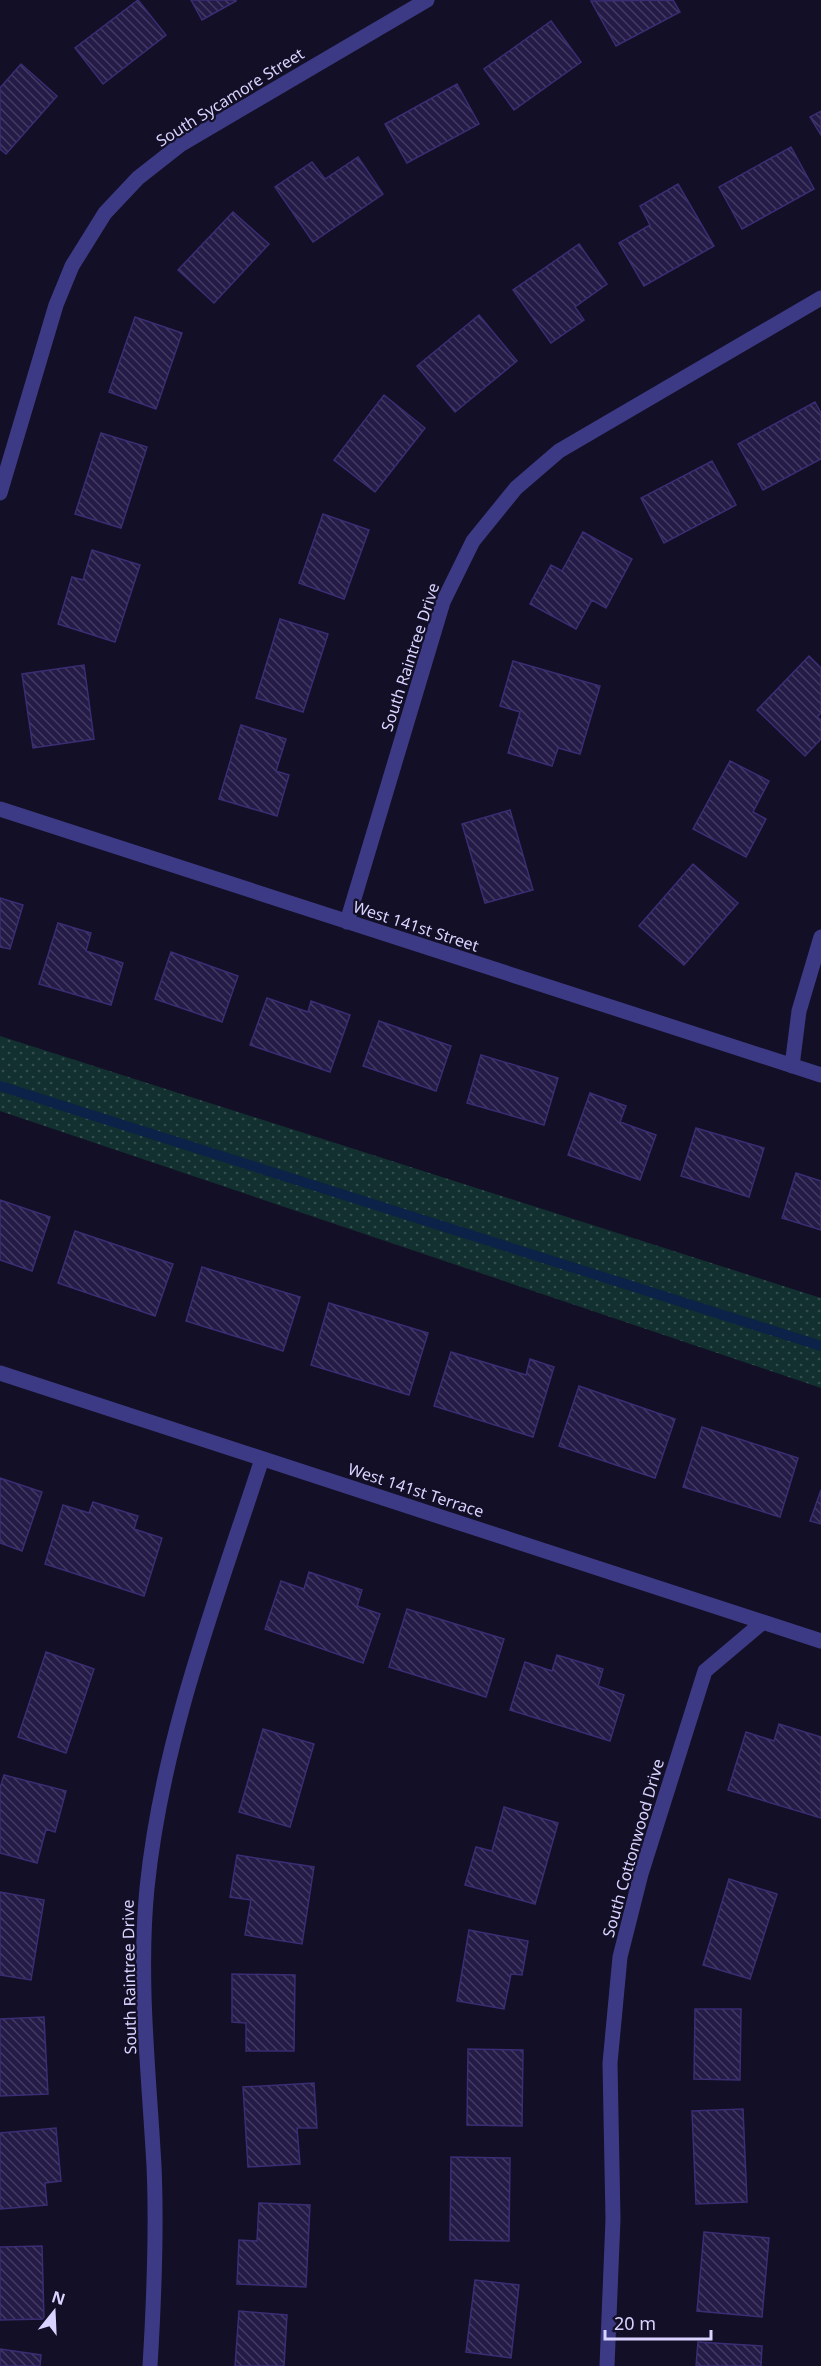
<svg xmlns="http://www.w3.org/2000/svg" width="821" height="2366" font-family="'Noto Sans',sans-serif">
	<style>
		.grass { fill: url(#grass-dots) }
		.lines { fill: none; stroke-linecap: round; stroke-linejoin: round }
		.stream { stroke: #0c2248; stroke-width: 10 }
		.building { fill: url(#building-back-hatch); stroke: #3b2d73; stroke-width: 1.5 }
		.street { stroke: #3d3a85; stroke-width: 15 }
		.labels { text-anchor: middle; stroke-width: 4.5; stroke-linejoin: round; paint-order: stroke }
		.street-label { font-size: 16px; fill: #d9d4ff; stroke: #130f26 }
	</style>
	<defs>
		<pattern id="grass-dots" width="8" height="8" patternUnits="userSpaceOnUse" patternTransform="scale(1.5)"><rect width="8" height="8" fill="#12302f"/><path d="M2 2h.1M6 6h.1" fill="none" stroke="#344d4e" stroke-width="1.8" stroke-linecap="round"/></pattern>
		<pattern id="building-back-hatch" width="6" height="6" patternUnits="userSpaceOnUse" patternTransform="scale(1.5)"><rect width="6" height="6" fill="#241b47"/><path d="M-1 5l2 2M0 0l6 6M5-1l2 2" fill="none" stroke="#433b63"/></pattern>
	</defs>
	<rect width="100%" height="100%" fill="#130f26"/>
	<path class="grass" d="M0,1036L821,1298V1388L0,1111Z"/>
	<g class="lines">
		<path class="stream" d="M0,1086L821,1346"/>
	</g>
	<path class="building" d="M138,0L166,35L103,84L75,48Z
		M191,0H236V1L202,20Z
		M673,0L680,12L616,46L591,1Z
		M551,21L581,62L514,110L484,69Z
		M21,64L57,96L6,154L0,149V88Z
		M457,84L479,124L407,163L385,124Z
		M821,111V135L810,117Z
		M791,147L814,189L742,229L719,187Z
		M358,157L383,194L313,242L275,187L312,162L325,179Z
		M678,184L714,246L644,286L619,243L650,225L640,206Z
		M233,212L269,244L214,303L178,270Z
		M579,244L607,284L575,307L584,320L551,343L513,290Z
		M479,315L517,361L455,412L417,366Z
		M135,317L182,333L156,409L109,392Z
		M384,395L425,428L375,492L334,460Z
		M815,402L821,413V459L763,490L738,444Z
		M101,433L147,447L121,528L75,514Z
		M712,461L736,505L664,543L641,498Z
		M323,514L369,530L344,599L299,583Z
		M583,532L632,559L606,608L592,600L576,629L530,604L551,565L562,571Z
		M92,550L140,565L115,642L58,624L72,577L83,580Z
		M280,619L328,634L303,712L256,698Z
		M809,656L821,668V713L817,717L821,720V739L805,756L757,710Z
		M513,661L600,686L580,754L558,748L552,766L508,753L520,712L500,706Z
		M84,665L94,739L33,748L22,674Z
		M241,725L286,739L276,771L289,775L277,816L219,799Z
		M730,761L769,781L753,812L766,819L746,857L693,829Z
		M510,810L533,890L485,903L462,824Z
		M693,864L738,903L684,965L639,926Z
		M0,898L23,905L10,949L0,947Z
		M58,923L91,933L86,951L123,963L111,1005L39,984Z
		M171,952L238,976L222,1022L155,999Z
		M267,998L308,1012L311,1001L350,1015L330,1072L250,1045Z
		M379,1021L451,1046L436,1091L363,1066Z
		M481,1055L558,1078L544,1125L467,1103Z
		M590,1093L626,1106L620,1122L656,1135L640,1180L568,1155Z
		M696,1128L764,1148L749,1197L681,1176Z
		M796,1173L821,1181V1230L782,1218Z
		M0,1200L50,1217L32,1271L0,1260Z
		M75,1231L173,1264L155,1316L58,1283Z
		M202,1267L300,1297L283,1351L186,1321Z
		M329,1303L428,1333L409,1395L311,1365Z
		M451,1352L526,1375L530,1359L554,1367L533,1437L434,1406Z
		M579,1386L675,1419L655,1478L559,1446Z
		M702,1427L798,1458L780,1517L683,1487Z
		M0,1478L42,1492L22,1551L0,1543Z
		M821,1490V1524L810,1521Z
		M93,1502L138,1516L134,1529L162,1538L144,1596L45,1564L63,1505L89,1513Z
		M309,1572L362,1590L357,1606L380,1614L363,1663L265,1629L281,1581L304,1589Z
		M407,1609L504,1639L486,1697L389,1667Z
		M46,1652L94,1669L66,1753L18,1737Z
		M557,1655L603,1669L598,1686L624,1695L610,1741L510,1710L525,1662L552,1671Z
		M779,1724L821,1737V1818L728,1790L746,1732L774,1741Z
		M263,1729L314,1744L290,1827L239,1812Z
		M4,1775L66,1791L55,1832L46,1829L37,1863L0,1853V1788Z
		M504,1807L558,1823L535,1904L465,1885L476,1847L492,1851Z
		M237,1855L314,1867L302,1944L245,1935L251,1900L230,1897Z
		M729,1879L777,1894L750,1979L703,1965Z
		M0,1892L44,1900L31,1980L0,1975Z
		M469,1930L528,1941L522,1975L511,1974L504,2009L457,2001Z
		M232,1974L295,1975L294,2051H246V2023L232,2022Z
		M695,2009H741L740,2080L694,2079Z
		M44,2017L48,2094L0,2096V2019Z
		M468,2049L523,2050L522,2126L467,2125Z
		M314,2083L317,2128H297L300,2164L248,2167L243,2087Z
		M743,2109L747,2202L696,2204L692,2111Z
		M56,2128L61,2181L45,2183L47,2205L0,2209V2133Z
		M451,2157L510,2158L509,2241L450,2240Z
		M259,2203L310,2205L306,2287L237,2284L239,2240L257,2241Z
		M704,2232L769,2238L762,2317L697,2311Z
		M42,2246L44,2319L0,2320V2247Z
		M475,2280L519,2285L511,2358L466,2352Z
		M239,2311L287,2315L284,2366H235Z
		M698,2342L762,2346L761,2366H696Z
		M0,2349L41,2355L40,2366H0Z"/>
	<g class="lines">
		<path class="street" d="M0,493L56,305L72,266L105,213L138,178L180,145L427,0
			M0,809L821,1075
			M347,922L443,602L473,541L516,488L559,451L821,298
			M792,1066L799,1011L821,937
			M0,1373L821,1641
			M150,2366C154,2300 157,2233 154,2166C149,2075 138,1980 147,1888C162,1740 216,1600 262,1459
			M607,2366L613,2219L610,2063L620,1957L641,1874L705,1671L763,1622"/>
	</g>
	<g class="labels">
		<g class="street-label">
			<text transform="translate(230 97) rotate(-32)" y="6">South Sycamore Street</text>
			<text transform="translate(410 657) rotate(-72)" y="6">South Raintree Drive</text>
			<text transform="translate(416 926) rotate(18)" y="6">West 141st Street</text>
			<text transform="translate(416 1490) rotate(18)" y="6">West 141st Terrace</text>
			<text transform="translate(633 1848) rotate(-74)" y="6">South Cottonwood Drive</text>
			<text transform="translate(129 1977) rotate(-91)" y="6">South Raintree Drive</text>
		</g>
	</g>
	<g transform="translate(54 2312) rotate(18)" stroke="#130f26" stroke-width="4.5" paint-order="stroke">
	<path d="M0-4.5L10 22L0 15L-10 22Z" fill="#d9d4ff"/>
	<text y="-9" font-size="16" font-weight="bold" text-anchor="middle" fill="#d9d4ff">N</text>
	</g>
	<path d="M605 2330v9h106v-9" fill="none" stroke="#d9d4ff" stroke-width="3"/>
	<text x="614" y="2330" font-size="18" fill="#d9d4ff" stroke="#130f26" stroke-width="4.5" paint-order="stroke">20 m</text>
</svg>
